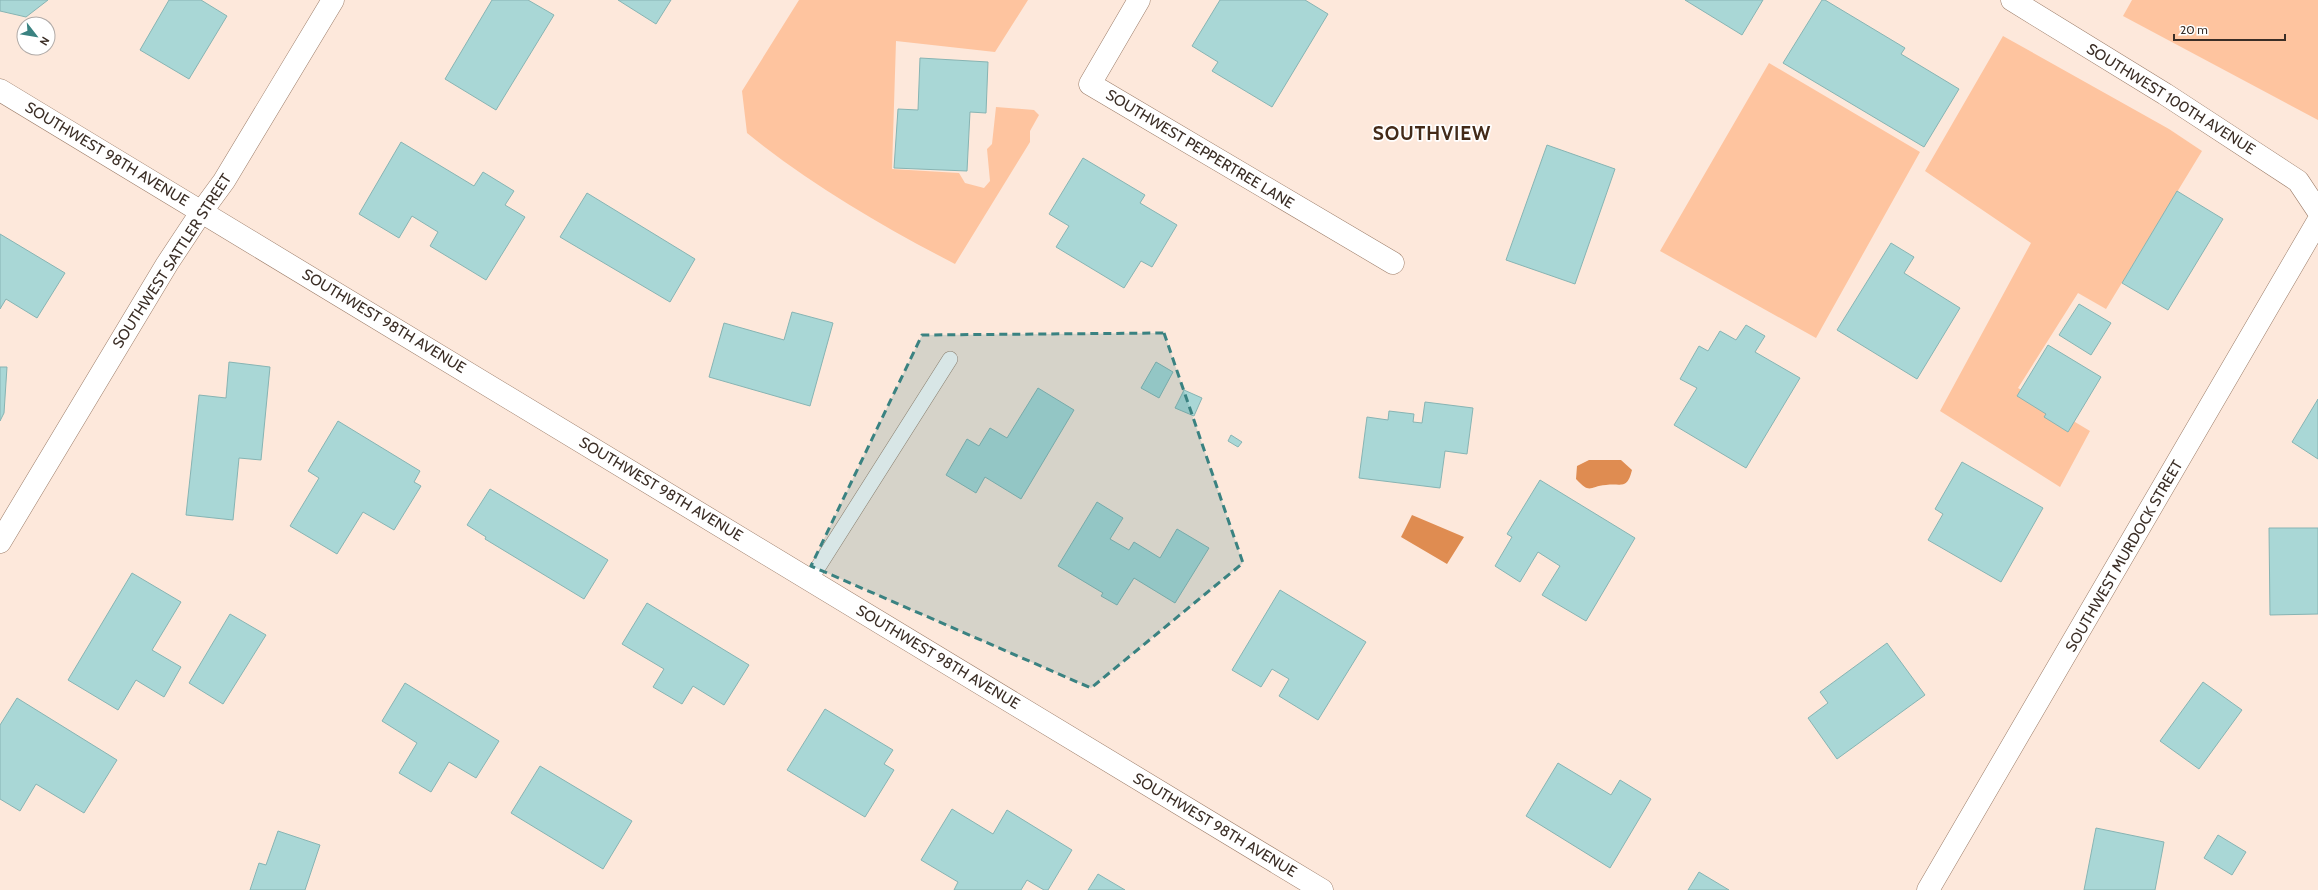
<svg xmlns="http://www.w3.org/2000/svg" width="2318" height="890" font-family="Cabin,sans-serif">
	<style>
		.green { fill: #fec49f }
		.water { fill: #df8c51 }
		.building { fill: #a9d7d6; stroke: #87b4b3 }
		.lines { fill: none; stroke-linecap: round; stroke-linejoin: round }
		.service-casing { stroke: #9b7c68; stroke-width: 16 }
		.minor-casing { stroke: #9b7c68; stroke-width: 23 }
		.tertiary-casing { stroke: #9b7c68; stroke-width: 23 }
		.service { stroke: #fff; stroke-width: 15 }
		.minor { stroke: #fff; stroke-width: 22 }
		.tertiary { stroke: #fff; stroke-width: 22 }
		.marked { fill: #3a8281; fill-opacity: 0.2; stroke: #3a8281; stroke-width: 3; stroke-dasharray: 8 5; stroke-linejoin: round }
		.labels { text-anchor: middle; stroke-width: 3.5; stroke-linejoin: round; paint-order: stroke }
		.street-label { font-size: 15px; fill: #3b2e26; stroke: #fff }
		.district-label { font-size: 19px; font-weight: bold; letter-spacing: 1px; fill: #432a18; stroke: #fff }
	</style>
	<rect width="100%" height="100%" fill="#fde8db"/>
	<path class="green" d="M799,0H1028L995,52L896,41L892,169L959,173L965,183L984,188L990,181L987,149L992,144L996,107L1034,110L1039,115L1030,131V142L955,264C882,226 811,185 747,133L742,91Z
		M2132,0H2318V120L2123,16Z
		M2003,36L2169,129L2202,151L2106,309L2078,293L2018,388L2090,431L2060,487L1940,411L2031,243L1925,171Z
		M1769,63L1920,152L1816,338L1660,251Z"/>
	<path class="water" d="M1589,460H1621L1632,470C1627,490 1622,483 1606,485C1589,486 1591,495 1576,479L1577,466Z
		M1412,515L1464,537L1447,564L1401,537Z"/>
	<path class="building" d="M0,0H48L26,17L0,11Z
		M169,0H201L227,16L189,79L140,50Z
		M492,0H528L554,15L496,110L445,79Z
		M618,0H671L656,24Z
		M1220,0H1305L1328,14L1272,107L1212,71L1218,62L1192,46Z
		M1685,0H1763L1742,35Z
		M1822,0H1825L1905,48L1901,54L1959,89L1924,147L1783,63Z
		M920,58L988,62L986,113L970,112L967,171L894,168L898,109L918,110Z
		M401,142L474,186L483,172L514,191L505,205L525,217L486,280L430,246L438,232L412,216L399,238L359,214Z
		M1547,145L1615,169L1575,284L1506,260Z
		M1083,158L1145,195L1140,203L1177,225L1152,267L1141,261L1124,288L1056,247L1069,226L1049,214Z
		M2177,191L2223,219L2168,310L2122,283Z
		M587,193L695,259L670,302L560,237Z
		M0,234L65,273L37,318L6,299L0,309Z
		M1891,243L1914,257L1904,273L1960,308L1917,379L1837,330Z
		M2079,304L2111,323L2091,355L2059,335Z
		M792,312L833,323L810,406L709,377L724,323L784,340Z
		M1746,325L1765,336L1755,352L1800,378L1746,468L1674,425L1697,388L1680,379L1699,346L1708,351L1720,331L1736,340Z
		M2048,345L2101,377L2068,432L2044,417L2046,414L2017,396Z
		M229,362L270,367L261,460L239,458L233,520L186,515L199,395L226,398Z
		M1156,362L1173,372L1159,398L1141,388Z
		M0,367H7L4,413L0,421Z
		M1038,388L1074,410L1021,499L985,477L976,493L946,475L967,439L979,446L990,428L1007,438Z
		M1184,390L1202,398L1194,416L1175,408Z
		M2318,399V459L2292,442Z
		M1425,402L1473,408L1467,454L1445,451L1440,488L1359,478L1367,417L1388,420L1389,411L1414,414L1413,422L1422,423Z
		M338,421L420,471L414,482L421,486L394,530L363,512L337,554L290,526L319,478L308,471Z
		M1231,435L1242,442L1238,447L1228,441Z
		M1962,462L2043,508L2001,582L1928,540L1943,514L1935,509Z
		M1540,480L1635,538L1586,621L1542,595L1560,566L1538,552L1520,582L1495,566L1512,537L1507,534Z
		M490,489L608,560L584,599L485,539L486,537L467,525Z
		M1097,502L1123,518L1110,539L1129,550L1134,542L1160,558L1177,529L1209,548L1175,603L1134,578L1117,605L1101,596L1103,593L1058,566Z
		M2269,528H2318V614L2270,615Z
		M132,573L181,602L152,650L181,667L164,697L136,680L118,710L68,680Z
		M1280,590L1366,642L1318,720L1279,696L1289,679L1272,669L1261,687L1232,670Z
		M647,603L749,665L724,705L693,686L682,704L653,687L664,669L622,644Z
		M230,614L266,635L223,704L189,683Z
		M1887,643L1925,695L1837,759L1808,718L1828,703L1820,692Z
		M2203,682L2242,710L2199,769L2160,741Z
		M405,683L499,741L476,778L449,762L431,792L399,773L417,743L382,721Z
		M17,698L117,760L84,813L36,784L20,811L0,799V725Z
		M825,709L893,750L884,764L894,770L865,817L787,770Z
		M1558,763L1611,795L1620,780L1651,799L1610,868L1526,816Z
		M540,766L632,821L603,869L511,813Z
		M952,809L993,834L1007,810L1072,850L1048,890H1044L1027,880L1021,890H954L958,882L921,860Z
		M2096,828L2164,842L2155,890H2084Z
		M278,831L320,845L305,890H250L259,863L266,865Z
		M2218,835L2246,852L2232,875L2204,858Z
		M1699,872L1729,890H1688Z
		M1098,874L1125,890H1088Z"/>
	<g class="lines">
		<defs>
			<path id="service" d="M810,580L950,359"/>
			<path id="minor" d="M1139,0L1090,84L1393,263
				M2012,0L2165,94L2298,181L2318,211
				M202,211L224,181L333,0
				M1928,890L2318,221"/>
			<path id="tertiary" d="M0,90L1322,890
				M0,542L167,264L202,211"/>
		</defs>
		<use href="#service" class="service-casing"/>
		<use href="#minor" class="minor-casing"/>
		<use href="#tertiary" class="tertiary-casing"/>
		<use href="#service" class="service"/>
		<use href="#minor" class="minor"/>
		<use href="#tertiary" class="tertiary"/>
	</g>
	<path class="marked" d="M1164,333L1243,563L1091,688L811,566L922,335Z"/>
	<g class="labels">
		<g class="street-label">
			<text transform="translate(2171 99) rotate(32)" y="5">SOUTHWEST 100TH AVENUE</text>
			<text transform="translate(1200 149) rotate(31)" y="5">SOUTHWEST PEPPERTREE LANE</text>
			<text transform="translate(107 154) rotate(31)" y="5">SOUTHWEST 98TH AVENUE</text>
			<text transform="translate(172 261) rotate(-57)" y="5">SOUTHWEST SATTLER STREET</text>
			<text transform="translate(384 321) rotate(31)" y="5">SOUTHWEST 98TH AVENUE</text>
			<text transform="translate(661 489) rotate(31)" y="5">SOUTHWEST 98TH AVENUE</text>
			<text transform="translate(2124 556) rotate(-60)" y="5">SOUTHWEST MURDOCK STREET</text>
			<text transform="translate(938 657) rotate(31)" y="5">SOUTHWEST 98TH AVENUE</text>
			<text transform="translate(1215 825) rotate(31)" y="5">SOUTHWEST 98TH AVENUE</text>
		</g>
		<g class="district-label">
			<text x="1432" y="140">SOUTHVIEW</text>
		</g>
	</g>
	<g transform="translate(36 36) rotate(121)"><circle r="19" fill="#ffffff" stroke="#b1aba8"/>
	<path d="M0-3L7 15L0 10L-7 15Z" fill="#3a8281"/>
	<text y="-6" font-size="11" font-weight="bold" text-anchor="middle" fill="#3b2e26">N</text>
	</g>
	<path d="M2174 34v6h111v-6" fill="none" stroke="#3b2e26" stroke-width="2"/>
	<text x="2180" y="34" font-size="12" fill="#3b2e26" stroke="#ffffff" stroke-width="3" paint-order="stroke">20 m</text>
</svg>
